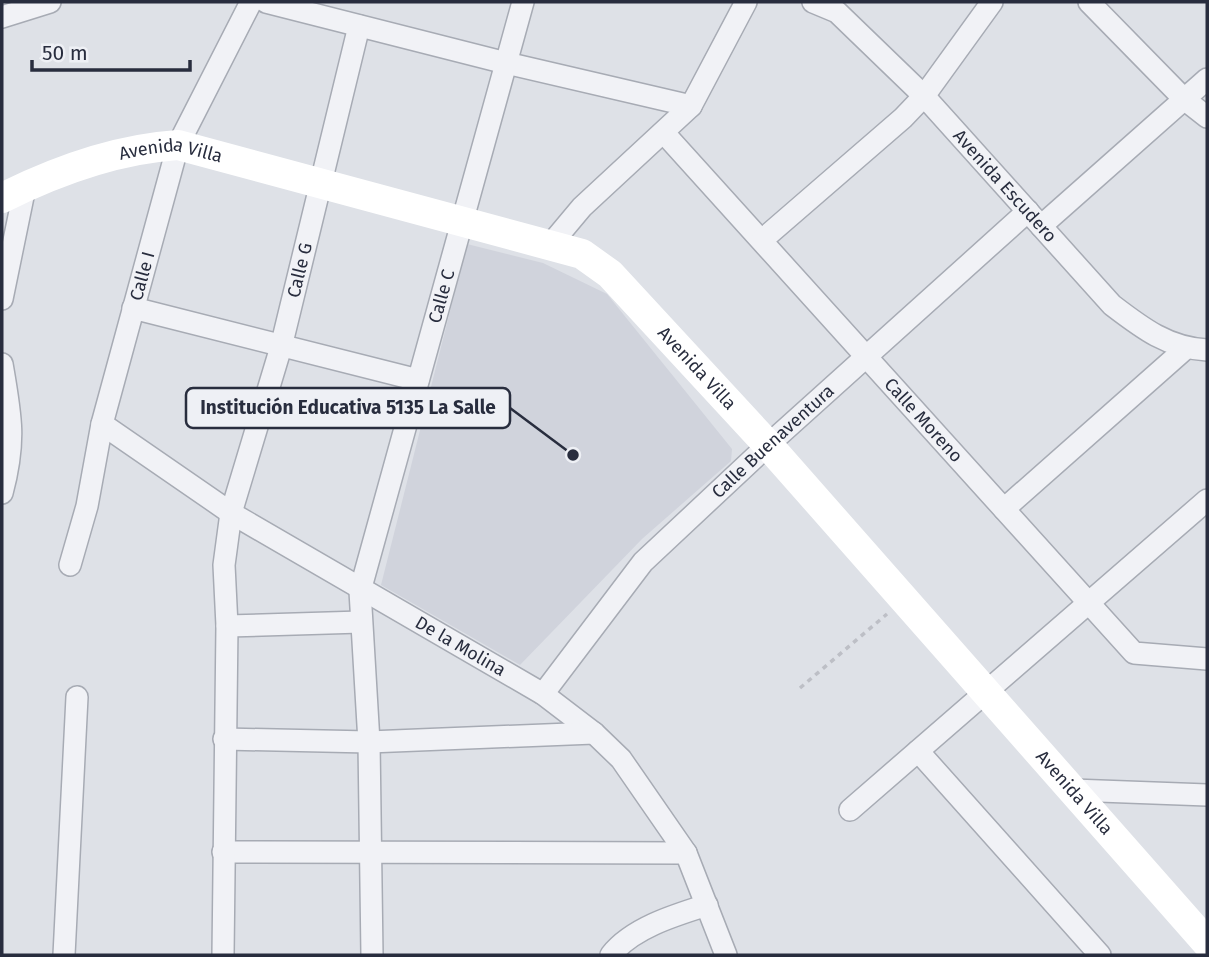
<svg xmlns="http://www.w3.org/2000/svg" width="1209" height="957" font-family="'Fira Sans',sans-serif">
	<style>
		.built { fill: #d0d3dc }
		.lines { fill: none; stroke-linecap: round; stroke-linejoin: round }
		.street-casing { stroke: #a7abb4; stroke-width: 24 }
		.path { stroke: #bdbfc6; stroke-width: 3.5; stroke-dasharray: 5 5; stroke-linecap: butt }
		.street { stroke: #f1f2f6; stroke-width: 21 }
		.secondary { stroke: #fff; stroke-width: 30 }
		.labels { text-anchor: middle; stroke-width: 5; stroke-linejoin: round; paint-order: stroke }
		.street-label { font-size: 18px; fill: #282d3e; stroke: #eef0f5 }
		.leader { fill: none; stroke: #282d3e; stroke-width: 2.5 }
		.callout-dot { fill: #282d3e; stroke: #eef0f5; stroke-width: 2.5 }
		.callout { fill: #eef0f5; stroke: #282d3e; stroke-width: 2.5 }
		.callout-label { font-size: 19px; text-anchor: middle; font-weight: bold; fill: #282d3e }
	</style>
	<rect width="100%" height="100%" fill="#dee1e7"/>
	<path class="built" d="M467,244L543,263L607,294L732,449L731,461L642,539L520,665L381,585Z"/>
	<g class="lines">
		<defs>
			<g id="street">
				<path d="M266,2L506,63L691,106"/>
				<path id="s1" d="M813,2L837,12L924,96L1112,305C1142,328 1168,348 1207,350"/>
				<path d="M1089,2L1184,99L1207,117"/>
				<path d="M2,17L50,2"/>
				<path id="s2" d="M664,133L1134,653L1207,659"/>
				<path d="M1041,226L1207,79"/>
				<path d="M762,240L903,118L924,96L992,2"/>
				<path d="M551,244L582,207L691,106L746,2"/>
				<path d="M2,299L25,187"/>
				<path d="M133,308L418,380"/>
				<path d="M2,364C11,416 16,441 2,493"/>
				<path id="s3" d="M102,424L231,513L543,694L594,733L621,759L686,853L726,955"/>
				<path d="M1004,509L1185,349"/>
				<path id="s4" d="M70,565L87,506L102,424L178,145L251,2"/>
				<path d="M227,626L361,622"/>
				<path id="s5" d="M543,694L643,562L768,445L1028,211"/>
				<path d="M224,739L369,742L594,733"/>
				<path d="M918,751L1100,955"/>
				<path d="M1073,790L1207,795"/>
				<path d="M850,810L1207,500"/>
				<path d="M223,852L686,853"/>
				<path d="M64,955L77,697"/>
				<path id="s6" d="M223,955L227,626L224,565L231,513L281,347L359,26"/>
				<path id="s7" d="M372,955L369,742L360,591L523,2"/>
				<path d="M611,955C632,928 675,915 707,905"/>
			</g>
		</defs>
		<use href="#street" class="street-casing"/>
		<path class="path" d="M800,688L887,614"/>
		<use href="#street" class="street"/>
		<path class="secondary" id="s8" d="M2,198C56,171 117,149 178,145L582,254L610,274L768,445L1207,943"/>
	</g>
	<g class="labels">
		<g class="street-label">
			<text dy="6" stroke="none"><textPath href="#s8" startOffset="178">Avenida Villa</textPath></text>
			<text dy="6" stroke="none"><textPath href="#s1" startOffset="268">Avenida Escudero</textPath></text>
			<text dy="6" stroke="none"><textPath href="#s6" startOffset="695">Calle G</textPath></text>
			<text dy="6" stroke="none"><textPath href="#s4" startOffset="298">Calle I</textPath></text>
			<text dy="6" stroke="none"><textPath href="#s7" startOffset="670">Calle C</textPath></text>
			<text dy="6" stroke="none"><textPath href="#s8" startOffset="766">Avenida Villa</textPath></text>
			<text dy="6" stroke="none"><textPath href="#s2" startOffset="387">Calle Moreno</textPath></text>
			<text dy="6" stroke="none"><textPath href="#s5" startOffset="343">Calle Buenaventura</textPath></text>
			<text dy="6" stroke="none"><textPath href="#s3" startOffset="422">De la Molina</textPath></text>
			<text dy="6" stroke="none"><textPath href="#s8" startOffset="1334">Avenida Villa</textPath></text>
		</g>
	</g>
	<path class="leader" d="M573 455L510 408"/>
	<circle class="callout-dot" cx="573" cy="455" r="7"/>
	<rect class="callout" x="186" y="388" width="324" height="40" rx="7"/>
	<g class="callout-label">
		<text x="348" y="414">Institución Educativa 5135 La Salle</text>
	</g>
	<rect width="1209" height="957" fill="none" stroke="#282d3e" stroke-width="7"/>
	<path d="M32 60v10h158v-10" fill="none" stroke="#282d3e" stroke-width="3.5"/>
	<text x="42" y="60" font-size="21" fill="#282d3e" stroke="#eef0f5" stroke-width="5" paint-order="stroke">50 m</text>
</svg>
